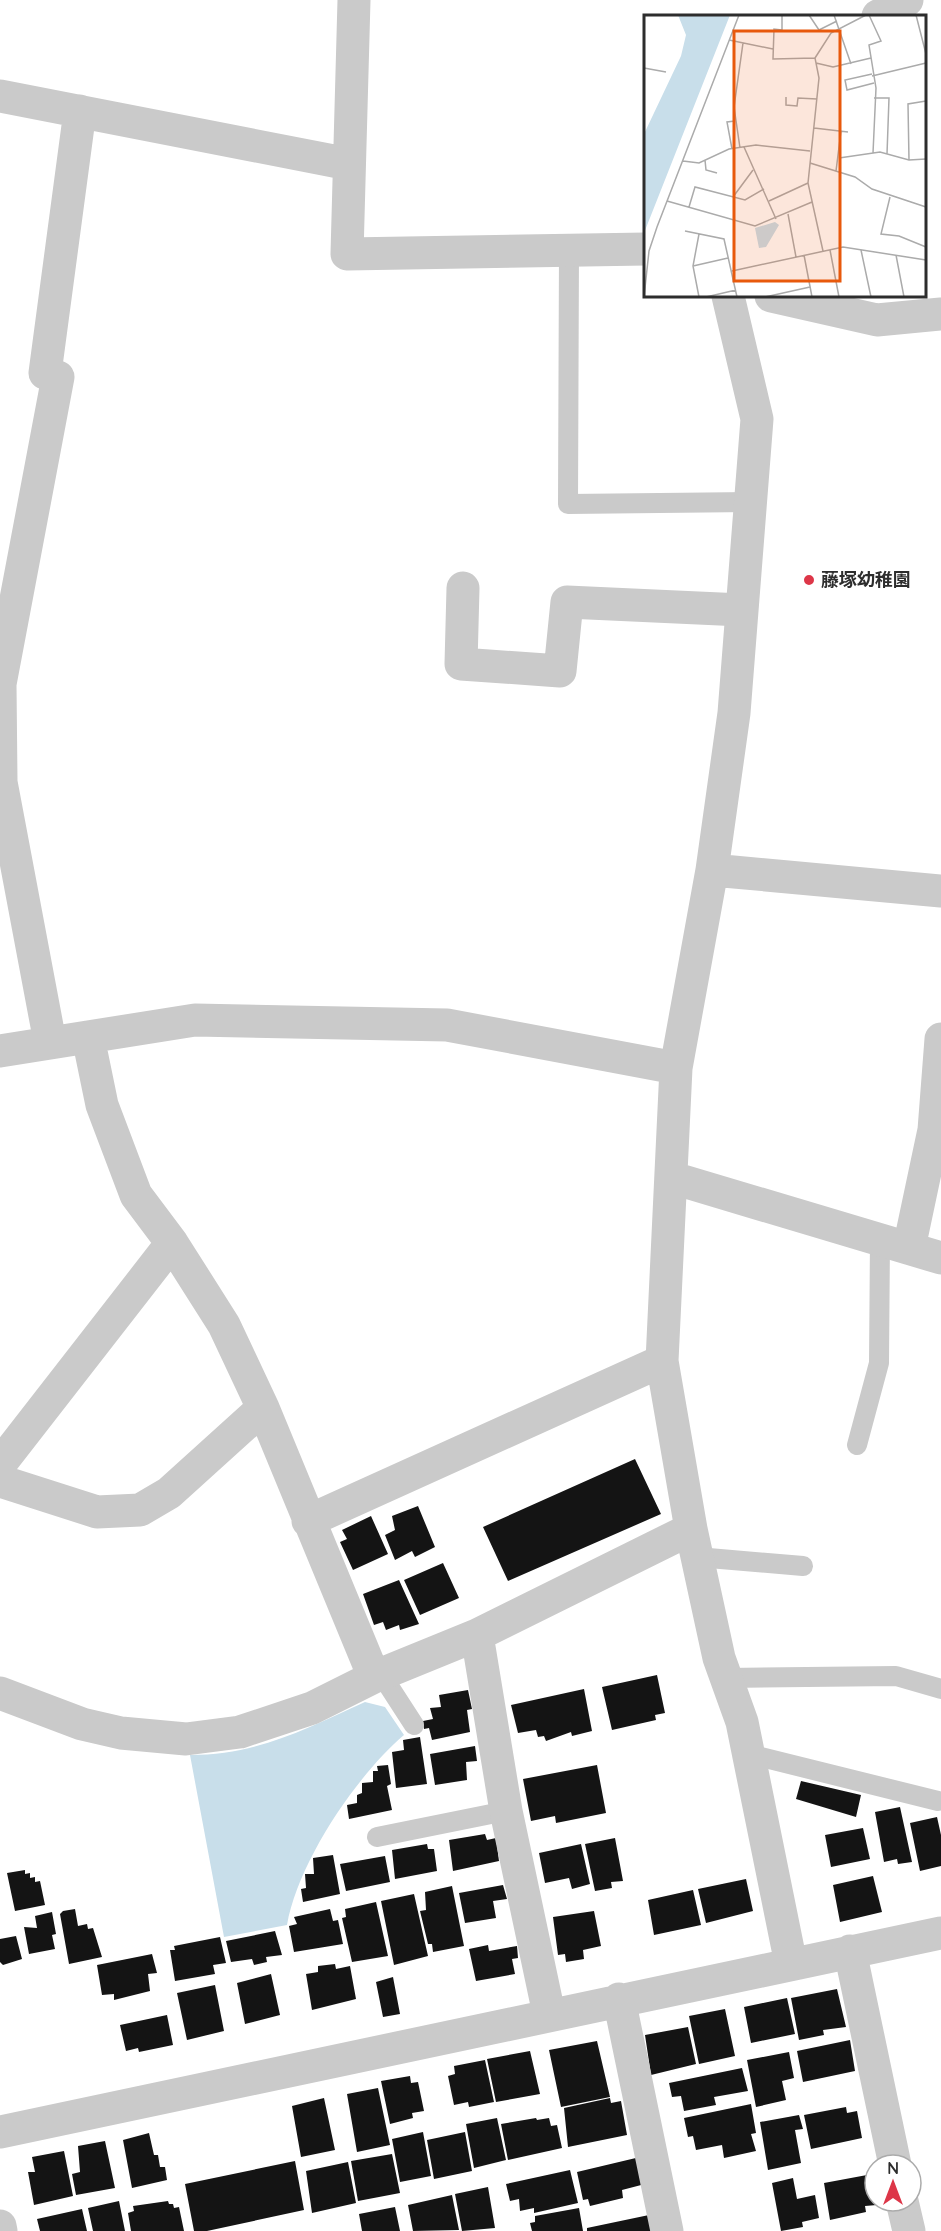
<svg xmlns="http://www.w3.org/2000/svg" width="941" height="2231" font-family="Quicksand,'Noto Sans JP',sans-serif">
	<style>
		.water { fill: #c8deea }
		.building { fill: #141414 }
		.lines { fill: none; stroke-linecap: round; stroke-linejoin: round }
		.lane { stroke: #cacaca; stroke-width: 20 }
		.street { stroke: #cacaca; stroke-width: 33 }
		.poi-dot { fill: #dd3648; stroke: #fff; stroke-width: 2 }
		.labels { text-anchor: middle; stroke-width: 6; stroke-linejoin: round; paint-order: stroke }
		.poi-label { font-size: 18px; font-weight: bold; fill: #2d2d2d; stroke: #fff; text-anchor: start }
		.inset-road { fill: none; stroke: #ababab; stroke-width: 1.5 }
		.view { fill: #e8590c; fill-opacity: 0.15; stroke: #e8590c; stroke-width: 3 }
		.inset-edge { fill: none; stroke: #2d2d2d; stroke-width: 3 }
	</style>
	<rect width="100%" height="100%" fill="#fff"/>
	<path class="water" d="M365,1702L385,1707L404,1735C356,1776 298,1862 287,1925L224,1937L190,1755C257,1755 306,1729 365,1702Z"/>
	<path class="building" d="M635,1459L661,1514L508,1581L483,1527Z
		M418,1506L435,1547L415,1557L412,1551L395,1560L385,1535L395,1530L392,1516Z
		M371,1516L388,1554L353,1570L340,1542L347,1539L342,1530Z
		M443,1563L459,1598L420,1615L404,1580Z
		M399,1580L419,1624L400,1630L399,1625L386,1630L383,1622L374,1625L363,1594Z
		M657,1675L665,1713L655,1715L656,1720L612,1730L602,1687Z
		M584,1689L592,1731L572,1736L571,1732L546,1741L544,1736L538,1737L536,1730L518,1733L511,1705Z
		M468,1690L472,1709L467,1710L470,1732L432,1740L429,1728L424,1729L423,1721L433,1719L430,1708L441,1707L439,1695Z
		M420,1737L427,1784L396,1788L392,1752L404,1750L403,1740Z
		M475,1746L477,1761L466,1762L467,1780L435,1785L430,1754Z
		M388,1765L391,1784L387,1786L392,1810L349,1819L347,1805L357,1803V1795L362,1793V1783L373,1782V1771H378L377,1766Z
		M597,1765L606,1813L556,1823L555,1816L531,1821L523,1779Z
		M801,1781L861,1795L856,1817L796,1799Z
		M900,1807L912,1862L898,1864L897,1859L884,1862L875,1812Z
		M937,1817L941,1835V1866L920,1871L910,1823Z
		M863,1828L870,1859L831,1867L825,1835Z
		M485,1834L487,1840L496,1838L499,1861L453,1871L449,1840Z
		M615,1838L623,1881L611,1882L612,1888L595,1891L585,1844Z
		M427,1844L428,1849H434L437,1871L395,1879L392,1850Z
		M581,1844L590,1884L572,1889L569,1878L545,1883L539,1853Z
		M333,1855L340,1894L303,1902L301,1889L306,1888L305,1874H314L313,1858Z
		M385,1856L390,1882L346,1891L340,1864Z
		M25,1870V1874L30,1873V1878L35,1877V1882L40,1881L45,1905L15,1911L7,1873Z
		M873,1876L882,1912L840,1922L833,1885Z
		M746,1879L753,1911L706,1923L698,1889Z
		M503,1885L507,1899L493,1901L496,1918L465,1923L459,1893Z
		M452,1886L464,1946L433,1952L432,1944H428L420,1911L426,1910L425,1892Z
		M693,1890L701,1925L654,1935L648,1900Z
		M414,1894L428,1956L394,1965L381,1901Z
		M376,1902L388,1956L352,1962L342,1918L346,1917L345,1909Z
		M75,1909L78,1926L87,1924L88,1929L93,1928L102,1957L69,1964L60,1914L63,1911Z
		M330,1909L333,1921L338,1920L343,1944L294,1952L289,1926L297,1924L294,1917Z
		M594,1911L601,1946L583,1950L584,1959L566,1962L565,1954L558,1955L553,1917Z
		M52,1912L56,1934L52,1935L55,1949L29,1954L24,1927L37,1928L35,1916Z
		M275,1931L282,1955L266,1957L267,1962L254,1965L252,1959L231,1962L226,1941Z
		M16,1936L22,1959L3,1965L0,1962V1939Z
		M220,1937L226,1963L213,1965L215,1974L175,1981L170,1950H175L174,1946Z
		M488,1945L489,1951L517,1946L518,1958L512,1959L515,1974L476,1981L469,1949Z
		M152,1954L157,1973L148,1974L150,1991L114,2000V1994L102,1995L97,1965Z
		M335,1964L336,1969L350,1966L356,1999L312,2010L306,1974L318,1972V1966Z
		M271,1974L280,2015L245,2024L237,1983Z
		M393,1977L400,2014L383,2017L376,1982Z
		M215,1985L224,2031L187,2040L177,1993Z
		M837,1989L846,2027L823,2030L824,2035L799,2040L791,1998Z
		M787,1998L795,2034L751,2043L744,2007Z
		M725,2009L735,2056L699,2064L689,2016Z
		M167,2015L173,2045L139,2052L138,2048L126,2051L120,2025Z
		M688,2027L696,2064L651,2075L645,2035Z
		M850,2040L855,2071L803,2082L797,2051Z
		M597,2041L610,2097L561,2107L549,2050Z
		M530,2051L540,2094L496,2102L487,2059Z
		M789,2052L794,2078L782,2081L786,2100L756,2107L747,2060Z
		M485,2060L494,2102L469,2107L468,2102L454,2105L448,2076L455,2074L454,2066Z
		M742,2068L748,2091L714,2097L716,2105L684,2111L681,2096L672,2097L669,2083Z
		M410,2076L411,2083L418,2082L424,2111L412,2113L413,2118L390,2124L381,2081Z
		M378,2088L390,2145L357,2152L347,2094Z
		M324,2098L335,2150L301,2157L292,2106Z
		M610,2098L611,2103L621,2101L627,2135L568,2147L564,2108Z
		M751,2104L756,2133L751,2134L756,2151L724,2158L722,2145L696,2150L693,2136L688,2137L684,2118Z
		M846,2107L847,2113L857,2111L862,2138L811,2149L804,2115Z
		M799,2115L803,2129L795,2130L801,2163L768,2170L760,2122Z
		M497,2118L506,2160L474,2168L466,2124Z
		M536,2118L537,2120L549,2118L551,2126L557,2125L562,2148L508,2160L501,2124Z
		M423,2132L431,2176L400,2182L392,2139Z
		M465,2132L472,2171L434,2179L427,2140Z
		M149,2133L154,2155H158L160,2167H165L167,2180L132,2188L123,2140Z
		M105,2141L115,2188L76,2195L72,2174L80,2172L78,2146Z
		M64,2151L73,2196L34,2205L28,2172H35L32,2157Z
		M392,2154L400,2193L358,2201L351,2161Z
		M640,2157L645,2184L622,2190L623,2198L590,2206L588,2199L583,2200L577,2172Z
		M295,2161L304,2210L207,2231H194L185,2184Z
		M348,2162L356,2203L312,2213L306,2171Z
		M570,2170L578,2203L534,2213V2208L520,2211L519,2199L510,2201L506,2184Z
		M867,2175L868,2185L874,2184L877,2205L865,2206L866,2212L830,2220L824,2183Z
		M793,2178L797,2199L815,2195L819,2218L802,2222L803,2227L781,2231L772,2183Z
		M488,2187L495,2228L462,2231L455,2194Z
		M452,2195L459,2230L413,2231L408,2205Z
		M119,2201L125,2231H93L88,2208Z
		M168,2201L169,2204H173L174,2208L179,2207L184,2231H131L128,2213L134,2211L133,2206Z
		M395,2207L400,2231H362L359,2214Z
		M579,2208L583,2231H532L530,2223L535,2222V2216Z
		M82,2209L87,2231H40L37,2219Z
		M649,2215L652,2231H587V2228Z"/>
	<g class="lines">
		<path class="lane" d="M569,250L568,504L751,502
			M857,1445L879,1363L880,1239
			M697,1557L803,1566
			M381,1674L414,1725
			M726,1678L896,1676L941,1689
			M749,1754L938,1801
			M377,1837L506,1811"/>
		<path class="street" d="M354,0L347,254L646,249
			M878,16L907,0
			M0,96L349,164
			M728,296L757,419L734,713L712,870L676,1068L662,1361L691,1529L719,1658L742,1722L791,1964
			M771,296L877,320L941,314
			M463,588L461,664L560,671L567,602L742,610
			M712,870L941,891
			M88,1037L102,1105L136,1195L172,1243L224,1325L263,1408L374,1677
			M50,1042L1,782L0,684L58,377L45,373L80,111
			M0,1051L195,1020L447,1025L676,1068
			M673,1178L941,1258
			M909,1248L934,1130L941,1039
			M0,1464L172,1243
			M0,1481L97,1512L140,1510L169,1493L263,1408
			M308,1521L662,1361
			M477,1635L506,1811L549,2014
			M0,1693L82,1724L121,1733L186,1739L240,1732L312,1708L374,1677L477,1635L691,1529
			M850,1951L895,2165
			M619,1999L667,2231
			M0,2132L941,1933
			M902,2201L909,2231
			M0,2226L1,2231"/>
	</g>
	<circle class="poi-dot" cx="809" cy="580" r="6"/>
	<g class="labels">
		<g class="poi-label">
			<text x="821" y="586">藤塚幼稚園</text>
		</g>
	</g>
	<g transform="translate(644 15)">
		<rect width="282" height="282" fill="#fff"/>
		<path d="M34,0H86L0,218V229V119L37,41L42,20ZM131,207L135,210L122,232L115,233L111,213Z" fill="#c8deea"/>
		<path class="inset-road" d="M138,0V15L130,14L129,44L171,43M165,0L175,15L193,6M190,0L207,49M225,0L237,26L225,30L232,73L229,138M272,0L282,39M85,25L129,34M172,48L189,52L227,43M0,53L22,57M228,59L201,65L203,75L230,68M228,61L282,48M142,82V90L153,91L154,83L173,84M230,83H245L243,139M170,113L204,117M100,132L132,204M96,133L90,92L99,28M88,134L83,107L91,106M195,143L236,137L265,145L282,144M61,145L62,155L73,158M265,145L264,89L282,86M39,146L55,148L85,134L112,130L166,136M166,148L211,162L228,174L282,192M192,156L197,116M89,182L109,155M246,182L237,219L255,221L282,232M23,186L111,211L168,187M125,186L164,168M45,192L51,172L101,185L120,174M144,199L152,242M41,216L80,224L93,282M55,219L49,251L55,282M186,235L195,282M217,235L227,282M179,236L164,168L175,63L171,43L187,18L222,0M160,240L168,282M252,240L260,282M49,251L84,243M88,256L199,232L282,245M0,282L5,236L13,212L95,0M62,282L92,275M121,282L166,272"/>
		<path class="view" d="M90,16H196V266H90Z"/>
		<rect width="282" height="282" class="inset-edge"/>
	</g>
	<g transform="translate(893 2183)"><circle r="28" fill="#ffffff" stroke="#ababab" stroke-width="1.5"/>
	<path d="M0-4.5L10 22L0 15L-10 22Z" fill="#dd3648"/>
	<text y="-9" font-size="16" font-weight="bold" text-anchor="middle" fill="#2d2d2d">N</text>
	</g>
</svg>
